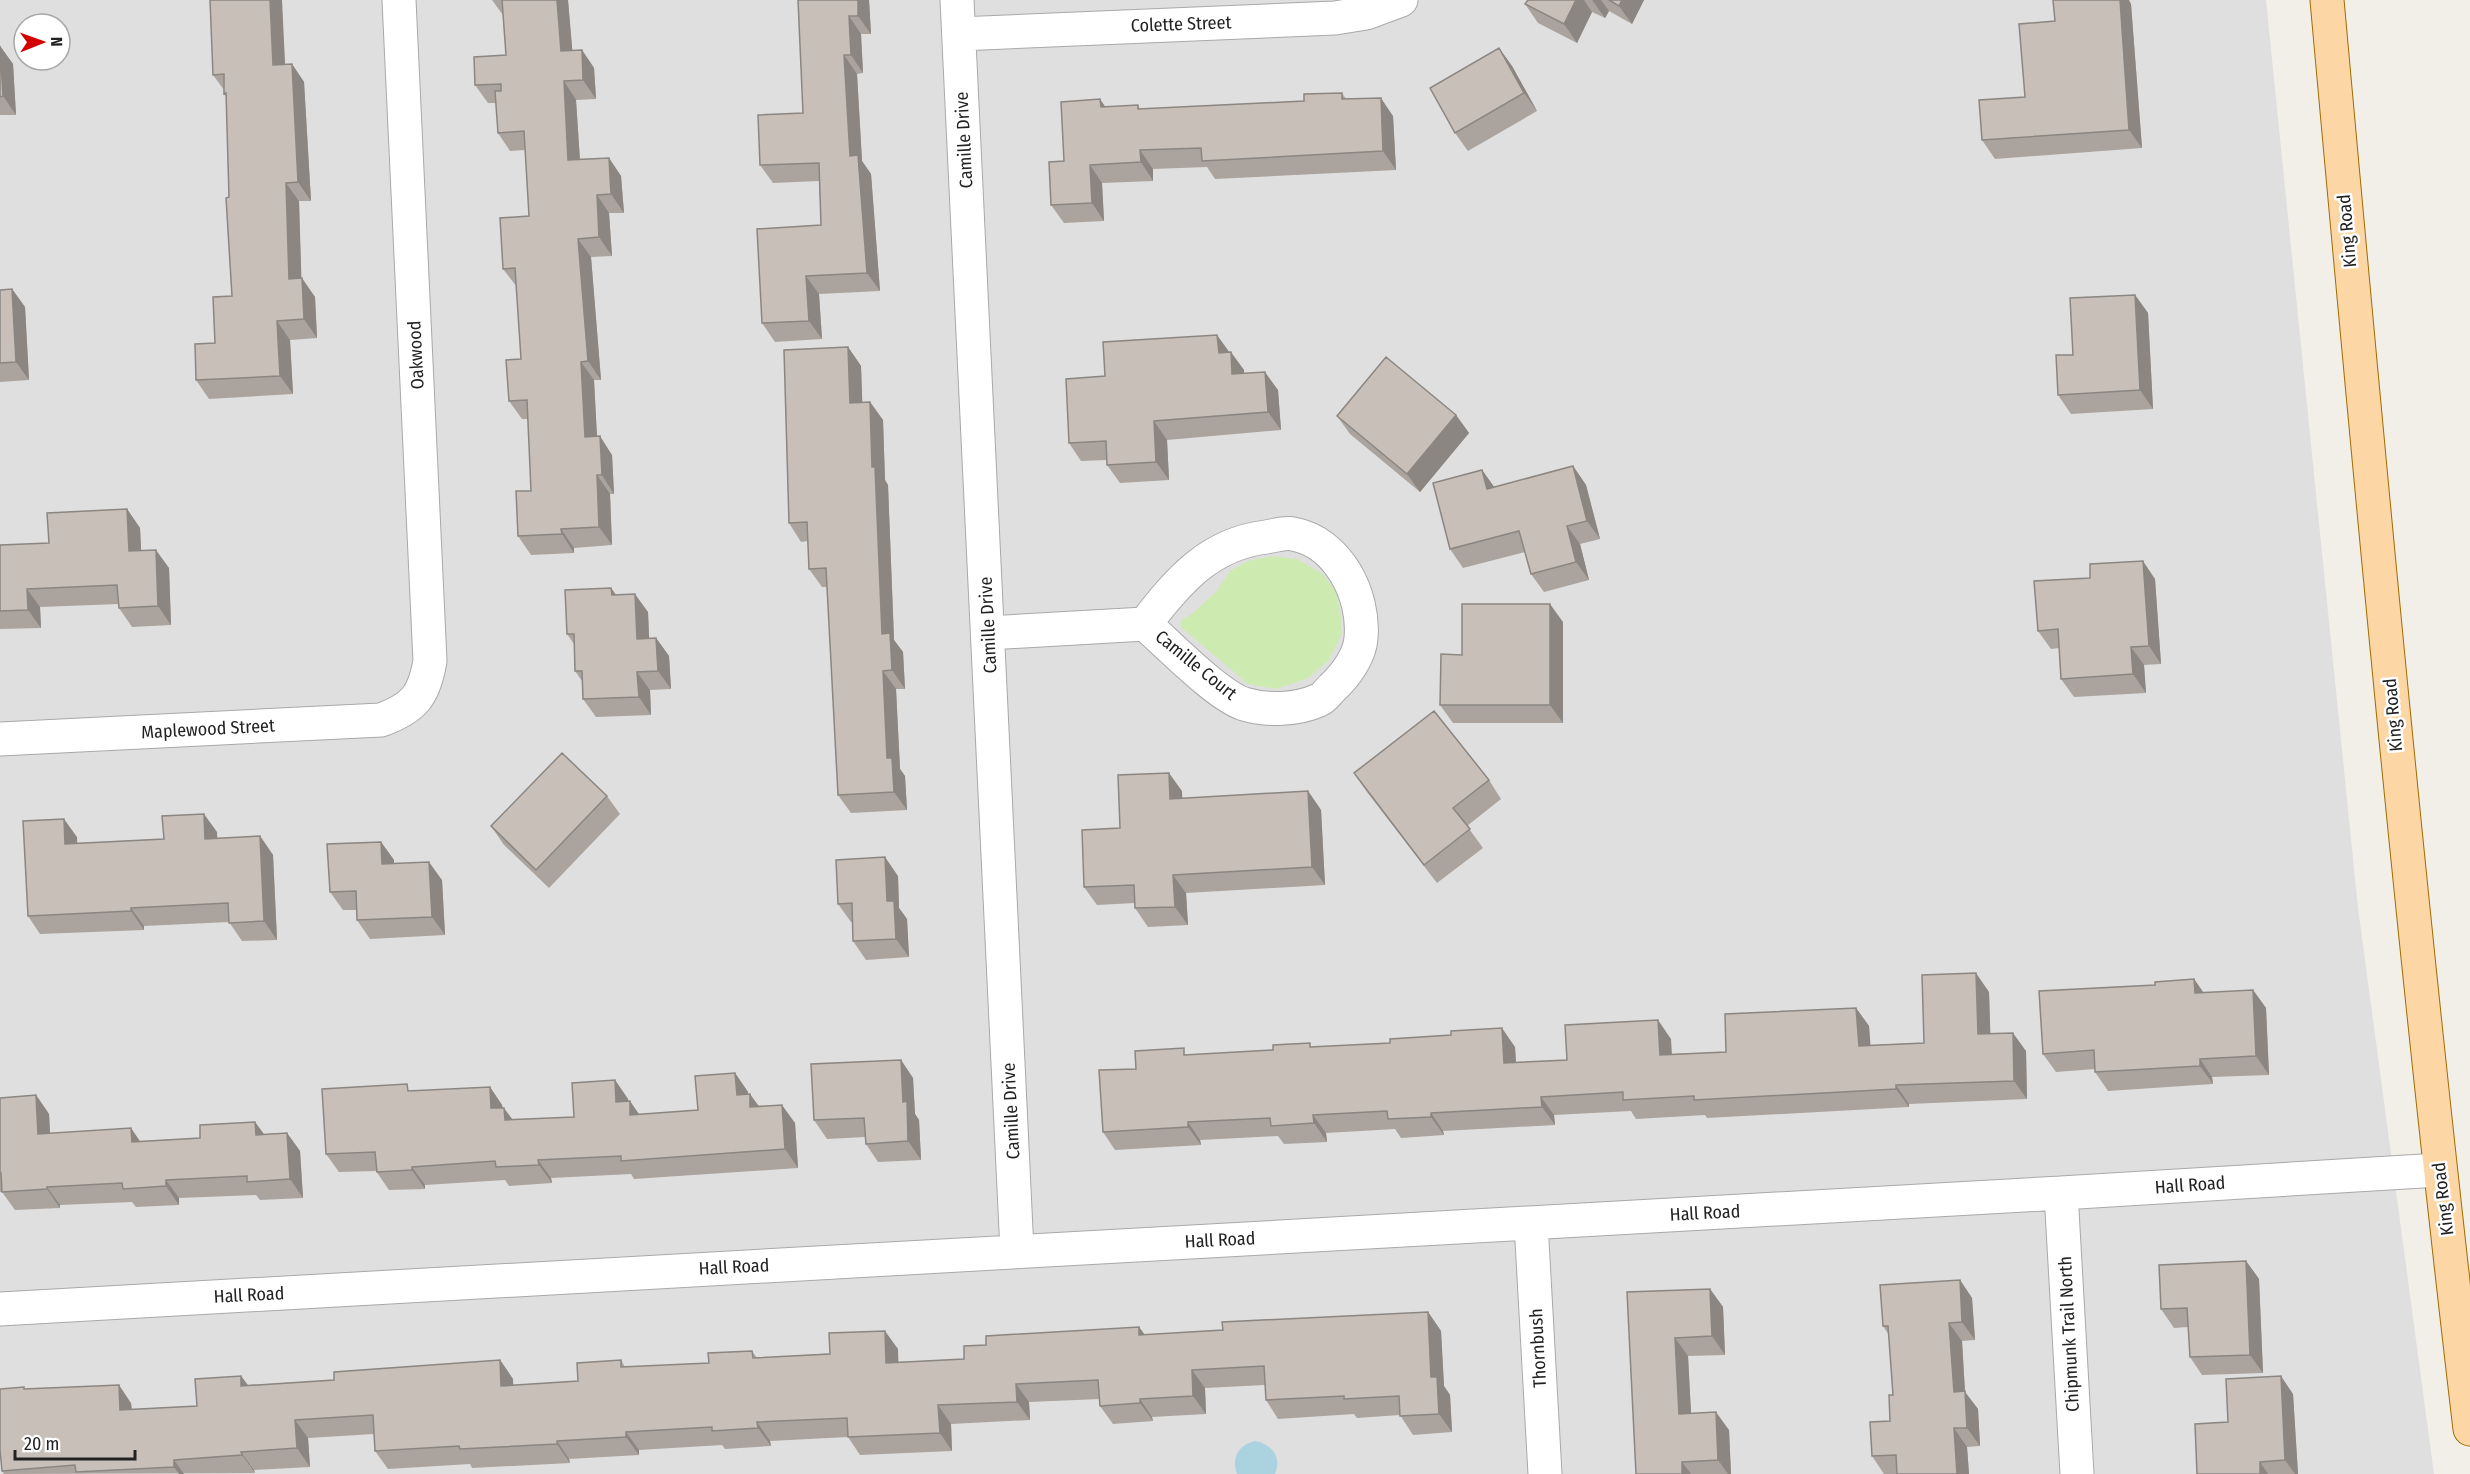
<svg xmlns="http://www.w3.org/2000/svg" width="2470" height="1474" font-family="'Fira Sans Condensed',sans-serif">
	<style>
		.residential { fill: #e0dfdf; fill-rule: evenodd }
		.grass { fill: #cdebb0 }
		.water { fill: #aad3df }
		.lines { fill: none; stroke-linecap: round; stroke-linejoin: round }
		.minor-casing { stroke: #a9a9a9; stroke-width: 35 }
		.major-casing { stroke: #a06b00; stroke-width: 35 }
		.minor { stroke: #fff; stroke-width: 33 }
		.major { stroke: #fcd6a4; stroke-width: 33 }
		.wall { fill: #aba49e }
		.shaded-wall { fill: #8b8681 }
		.building { fill: #c7bfb8; stroke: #8b8681; stroke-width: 1.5 }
		.labels { text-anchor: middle; stroke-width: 5; stroke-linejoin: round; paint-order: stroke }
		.street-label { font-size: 18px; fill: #222; stroke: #fff }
	</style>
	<rect width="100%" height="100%" fill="#f2efe9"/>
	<path class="residential" d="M0,0H2266L2358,908L2434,1474H0ZM24,24H60V60H24Z"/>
	<path class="grass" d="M1272,556L1297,559L1323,574L1336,592L1341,617V635L1329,660L1308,678L1276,689L1248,684L1182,628L1181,620L1193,613L1216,592L1230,571L1248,561Z"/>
	<path class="water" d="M1255,1441C1272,1444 1282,1457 1275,1474H1237C1231,1458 1238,1445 1255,1441Z"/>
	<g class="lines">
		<defs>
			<path id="minor" d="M957,0L1017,1251
				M959,34L1335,18L1366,13L1401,0
				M988,633L1145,624C1178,581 1209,544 1266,537C1274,536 1285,532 1293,534C1338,542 1365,595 1361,638C1360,656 1345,676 1332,688C1328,692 1324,698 1319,700C1297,710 1267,711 1244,704C1217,695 1168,644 1145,624
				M0,739L381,720C414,708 424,696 430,661L399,0
				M2061,1193L2077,1474
				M1531,1223L1545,1474
				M0,1309L2061,1193L2439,1170"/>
			<path id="major" d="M2327,0C2370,477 2414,954 2470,1429"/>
		</defs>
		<use href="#minor" class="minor-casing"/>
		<use href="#major" class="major-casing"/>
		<use href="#minor" class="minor"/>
		<use href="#major" class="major"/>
	</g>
	<path class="wall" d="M492,0H568L572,50H582L594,68L596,99L576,100L580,159L609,158L621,176L624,213H609L612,256L591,257L601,380H594L597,437L612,455L614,494H610L612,545L574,548V553L531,555L518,536L531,491L528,419H522L509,401L521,359L517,287L503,269L529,216L525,150L510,151L498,133L496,103H488L475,85L506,55L503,15Z
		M798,0H869L871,34H861L863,73L857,74L862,161L871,174L880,291L819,294L822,339L775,342L762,323L821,225L819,181L773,183L760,165L803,113Z
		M1528,0H1644L1632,24L1609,11L1605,18L1592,12L1577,43L1538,23L1525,4Z
		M2131,4L2142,148L1995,159L1982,140L2025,97L2055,21Z
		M0,46L13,64L16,115H0Z
		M1499,48L1512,66L1537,111L1468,151L1455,133Z
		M285,64H292L304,82L311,201H299L301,279L315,297L317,338L290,340L293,394L209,399L196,380L215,343L232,296L226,96L224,94V90L213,75Z
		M1342,93L1346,99L1393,116L1396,170L1215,179L1207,167L1153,169V181L1102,183L1104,221L1064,223L1051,205L1064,161L1106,107L1138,105L1140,109L1304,101Z
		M0,284V290L12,289L25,307L29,380L0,382Z
		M2135,295L2148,313L2153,409L2071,414L2058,395L2073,355Z
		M848,347L861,366L862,402H870L883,420L885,480L888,485L894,640L903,652L905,689H896L900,769L905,776L907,810L851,813L838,795L827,587H822L809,569L808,541L801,542L789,523Z
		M1229,352L1244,370V373L1278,390L1281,430L1167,440L1169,480L1120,483L1107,465V460L1081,461L1069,443L1105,376Z
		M1456,415L1469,433L1420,492L1350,434L1337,416Z
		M1573,466L1586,485L1600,539L1580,544L1589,580L1544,592L1531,574L1525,552L1463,568L1450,549L1482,470L1494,487Z
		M127,509L140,528L141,550L169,568L171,625L132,627L119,608V604L40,607L41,628L0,629V545L49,543Z
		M2155,579L2161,664L2144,665L2146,693L2074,697L2061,679L2059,648L2051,649L2038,631Z
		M611,588L616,595L648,612L649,638H656L669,656L671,689L650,690L651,715L596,717L583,699L582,681L575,671L574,644L567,634Z
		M1563,622V723H1453L1440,705Z
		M1354,773L1489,780L1501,799L1467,826L1483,848L1437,883L1367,792Z
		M1182,791V798L1308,791L1321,810L1325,885L1186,893L1188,925L1148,927L1135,908V903L1097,905L1084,887L1120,828Z
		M607,796L620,814L549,888L504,845L491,826Z
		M217,832V838L260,836L273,855L277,940L242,941L229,922L144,926V930L40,934L28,916L77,837V843L164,839Z
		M381,842L394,860V863L442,880L445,935L370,939L357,920V910H343L330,892Z
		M898,876L899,908L907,919L909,957L866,960L853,941V922H851L838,904Z
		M2194,979L2204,993L2253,990L2266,1008L2269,1075L2212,1077L2213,1084L2108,1091L2095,1072V1069L2056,1072L2043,1054L2155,985Z
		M1989,992L1990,1034L2026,1051L2027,1099L1909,1104V1107L1707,1118L1705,1115L1636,1119L1631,1111L1554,1115L1555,1125L1443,1131L1444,1135L1401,1138L1395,1129L1326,1133L1327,1142L1284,1144L1278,1136L1200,1140L1201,1145L1115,1150L1103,1132L1136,1069L1189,1055L1313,1047H1515L1516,1062L1567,1060L1671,1039V1054L1726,1052L1856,1008L1869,1026L1870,1045L1924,1043Z
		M901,1060L913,1078L915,1114L919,1120L921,1160L878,1162L866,1144L865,1137L827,1139L814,1120Z
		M735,1073L748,1092V1094L759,1107L795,1123L798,1168L634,1179L631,1174L551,1178L552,1183L509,1186L505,1180L425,1185V1189L389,1190L376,1171L339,1172L326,1154L412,1091L490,1087L502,1105L503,1108L513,1120L574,1117L615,1080L628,1099V1101L639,1114L698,1110Z
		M36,1095L49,1114L50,1133L140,1141L200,1138L255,1122L264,1134L287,1133L300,1151L303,1198L260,1200L256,1195L179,1198V1205L136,1207L132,1202L60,1205V1208L15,1210L2,1192H0V1098Z
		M2246,1261L2259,1279L2263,1373L2202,1375L2190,1357L2188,1327L2174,1328L2161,1309Z
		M1960,1280L1972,1298L1975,1340L1962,1341L1965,1392L1978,1409L1980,1446L1967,1447L1969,1474H1884L1872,1456L1890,1421L1893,1395L1889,1335L1883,1326Z
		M1710,1289L1723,1307L1725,1355L1688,1356L1691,1413L1729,1430L1731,1474H1636L1627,1292Z
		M1428,1312L1441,1331L1444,1386L1450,1395L1452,1432L1413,1435L1400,1415L1357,1418L1354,1414L1278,1419L1266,1400L1265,1385L1205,1388L1206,1414L1152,1417L1153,1421L1113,1424L1100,1406V1399L1029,1402L1030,1420L951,1424L952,1451L860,1455L848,1437L770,1441L771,1446L725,1449L722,1445L639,1450V1455L569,1459L570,1463L472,1468L470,1464L388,1469L375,1451L374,1434L308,1438L310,1467L254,1470L255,1473L4,1474L2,1471L25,1389L131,1403L132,1409L197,1406L241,1376L248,1385L334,1380L500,1360L513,1379V1385L578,1381L621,1360L625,1367L709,1363L752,1351L757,1358L898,1349V1362L964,1359L986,1345L1139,1327L1145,1335L1223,1330Z
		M2293,1394L2298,1474H2197L2228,1422Z"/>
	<path class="shaded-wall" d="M270,0H282L286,83L273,65Z
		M557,0H568L574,69L561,51Z
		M858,0H869L871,34L858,16Z
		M1576,0H1584L1592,12L1577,43L1564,24Z
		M1592,0H1601L1609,11L1605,18Z
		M1622,0H1644L1632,24L1619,6Z
		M2120,0H2129L2131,4L2142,148L2129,130Z
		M849,16L861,34L863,73L851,55Z
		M0,46L13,64L16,115L3,96Z
		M1499,48L1512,66L1537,111L1524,93Z
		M582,50L594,68L596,99L583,80Z
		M844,55L857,74L862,161L871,174L880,291L867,273L850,156Z
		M292,64L304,82L311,201L298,182Z
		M564,81L576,100L581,178L568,160Z
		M1381,98L1393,116L1396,170L1383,151Z
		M1100,99L1113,118L1101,107Z
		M1140,150L1153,169V181L1141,162Z
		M609,158L621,176L624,213L611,194Z
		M1090,165L1102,183L1104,221L1092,203Z
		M286,183L299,201L302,297L289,279Z
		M597,195L609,213L612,256L599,237Z
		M578,239L591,257L601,380L588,361Z
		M806,276L819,294L822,339L809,321Z
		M302,278L315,297L317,338L304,319Z
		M12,289L25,307L29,380L16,362Z
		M2135,295L2148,313L2153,409L2140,390Z
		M277,321L290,340L293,394L280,376Z
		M1217,335L1230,353H1219Z
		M848,347L861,366L863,421L850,403Z
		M1231,352L1244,370L1245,392L1232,374Z
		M581,362L594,380L598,456L585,437Z
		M1265,372L1278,390L1281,430L1268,412Z
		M870,402L883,420L885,480L888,485L894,640L903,652L905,689L892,670L882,634L872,467Z
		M1456,415L1469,433L1420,492L1407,474Z
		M1154,421L1167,440L1169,480L1156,462Z
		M600,436L612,455L614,494L602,475Z
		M1573,466L1586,485L1600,539L1587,521Z
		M1482,470L1495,488L1487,489Z
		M597,475L610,494L612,545L599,527Z
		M127,509L140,528L142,569L129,551Z
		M1567,526L1580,544L1589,580L1576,562Z
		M561,529L574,548V553L562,534Z
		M156,550L169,568L171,625L158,606Z
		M2143,561L2155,579L2161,664L2149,646Z
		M611,588L624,606L612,595Z
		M27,589L40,607L41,628L28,610Z
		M635,594L648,612L650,657L637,639Z
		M1550,604L1563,622V723L1550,705Z
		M656,638L669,656L671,689L658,671Z
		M2131,647L2144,665L2146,693L2133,674Z
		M883,671L896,689L900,769L905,776L907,810L894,792L887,758Z
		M637,672L650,690L651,715L639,697Z
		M1169,773L1182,791L1183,817L1170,799Z
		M1308,791L1321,810L1325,885L1312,867Z
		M204,814L217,832L218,857L205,839Z
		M64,819L77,837L78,862L65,844Z
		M260,836L273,855L277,940L264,921Z
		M381,842L394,860V882L382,864Z
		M885,857L898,876L899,908L907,919L909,957L896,939L887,901Z
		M429,862L442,880L445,935L432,917Z
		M1173,875L1186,893L1188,925L1175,907Z
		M131,908L144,926V930L131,911Z
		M1976,973L1989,992L1991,1052L1978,1034Z
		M2194,979L2207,998L2195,993Z
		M2253,990L2266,1008L2269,1075L2256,1056Z
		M1856,1008L1869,1026L1872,1064L1859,1046Z
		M1658,1020L1671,1039L1673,1073L1660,1055Z
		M1502,1028L1515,1047L1517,1081L1504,1063Z
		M2013,1033L2026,1051L2027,1099L2014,1081Z
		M2200,1059L2212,1077L2213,1084L2200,1066Z
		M901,1060L913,1078L915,1114L919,1120L921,1160L908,1141L903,1102Z
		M735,1073L748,1092L750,1113L737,1095Z
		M615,1080L628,1099L629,1120L616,1102Z
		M1896,1085L1909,1104V1107L1896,1089Z
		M490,1087L502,1105L504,1127L491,1108Z
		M750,1094L763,1112L750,1107Z
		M36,1095L49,1114L51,1152L38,1134Z
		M1541,1097L1554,1115L1555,1125L1542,1107Z
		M630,1101L643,1120L630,1115Z
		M782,1105L795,1123L798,1168L785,1149Z
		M504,1108L517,1126L505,1120Z
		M1431,1113L1443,1131L1444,1135L1431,1117Z
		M1313,1115L1326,1133L1327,1142L1314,1123Z
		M255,1122L268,1140L256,1135Z
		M1188,1122L1200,1140L1201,1145L1188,1127Z
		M131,1128L144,1147L132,1142Z
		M287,1133L300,1151L303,1198L290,1179Z
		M538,1160L551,1178L552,1183L539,1165Z
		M412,1167L425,1185V1189L412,1170Z
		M166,1180L179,1198V1205L166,1186Z
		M47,1187L60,1205V1208L47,1189Z
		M2246,1261L2259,1279L2263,1373L2250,1355Z
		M1960,1280L1972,1298L1975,1340L1962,1322Z
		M1710,1289L1723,1307L1725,1355L1712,1336Z
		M1428,1312L1441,1331L1444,1386L1450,1395L1452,1432L1439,1414L1431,1377Z
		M1949,1323L1962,1341L1965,1392L1978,1409L1980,1446L1967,1428L1954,1392Z
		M1139,1327L1152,1345L1139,1335Z
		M885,1331L898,1349L899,1381L886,1363Z
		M1675,1338L1688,1356L1692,1432L1679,1414Z
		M500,1360L513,1379L514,1404L501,1386Z
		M1192,1370L1205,1388L1206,1414L1193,1396Z
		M241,1376L254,1394L241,1386Z
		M2281,1376L2293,1394L2298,1474H2295L2285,1460Z
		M1016,1384L1029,1402L1030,1420L1017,1402Z
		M119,1385L131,1403L133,1428L120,1410Z
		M1140,1399L1152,1417L1153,1421L1140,1403Z
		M938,1405L951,1424L952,1451L940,1433Z
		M1716,1412L1729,1430L1731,1474H1728L1718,1460Z
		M295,1420L308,1438L310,1467L297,1448Z
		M757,1422L770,1441L771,1446L758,1428Z
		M1954,1428L1967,1447L1969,1474H1957Z
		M626,1432L639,1450V1455L626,1437Z
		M557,1441L569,1459L570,1463L557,1444Z
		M241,1452L254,1470L255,1473L242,1455Z
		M174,1460L184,1474H179L174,1467Z
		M1682,1462L1691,1474H1682Z
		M2260,1462L2268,1474H2260Z"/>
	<path class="building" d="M210,0H270L273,65L292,64L298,182L286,183L289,279L302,278L304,319L277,321L280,376L196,380L195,344L215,343L213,297L232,296L226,198L229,197L226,93L224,94V74L213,75Z
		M502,0H557L561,51L582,50L583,80L564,81L568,160L609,158L611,194L597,195L599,237L578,239L588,361L581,362L585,437L600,436L602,475H597L599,527L561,529L562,534L518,536L516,491H531L527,400L509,401L506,360L521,359L515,268L503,269L500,218L529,216L524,131L498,133L495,91H501V84L475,85L474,57L506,55Z
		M798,0H858V16H849L851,55H844L850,156L858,155L867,273L806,276L809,321L762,323L757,229L821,225L819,163L760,165L758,115L803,113Z
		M1528,0H1576L1564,24L1525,4Z
		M1609,0H1622L1619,6Z
		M2053,0H2120L2129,130L1982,140L1979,100L2025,97L2019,24L2055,21Z
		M0,46L3,96L0,97Z
		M1499,48L1524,93L1455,133L1430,88Z
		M1342,93V99L1381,98L1383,151L1202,161L1201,148L1140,150L1141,162L1090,165L1092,203L1051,205L1049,162L1064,161L1061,102L1100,99L1101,107L1138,105V109L1304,101V94Z
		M12,289L16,362L0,363V290Z
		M2135,295L2140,390L2058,395L2056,355H2073L2070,298Z
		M1217,335L1219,353L1231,352L1232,374L1265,372L1268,412L1154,421L1156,462L1107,465L1106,441L1069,443L1066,379L1105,376L1103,342Z
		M848,347L850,403L870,402L872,467H875L882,634L890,633L892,670L883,671L887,758H892L894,792L838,795L826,568L809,569L807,522L789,523L784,350Z
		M1386,357L1456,415L1407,474L1337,416Z
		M1573,466L1587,521L1567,526L1576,562L1531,574L1519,531L1450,549L1433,483L1482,470L1487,489Z
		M127,509L129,551L156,550L158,606L119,608L117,585L27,589L28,610L0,611V545L49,543L47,513Z
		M2143,561L2149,646L2131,647L2133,674L2061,679L2058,629L2038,631L2034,581L2090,578V564Z
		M611,588L612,595L635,594L637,639L656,638L658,671L637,672L639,697L583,699L582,671H575L574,634H567L565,590Z
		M1462,604H1550V705H1440L1441,654L1462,655Z
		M1434,711L1489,780L1453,808L1470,829L1424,865L1354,773Z
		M562,753L607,796L536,870L491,826Z
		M1169,773L1170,799L1308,791L1312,867L1173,875L1175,907L1135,908L1134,885L1084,887L1082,830L1120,828L1118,775Z
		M204,814L205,839L260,836L264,921L229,923L228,903L131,908V911L28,916L23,821L64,819L65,844L164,839L162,816Z
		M381,842L382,864L429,862L432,917L357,920L356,891L330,892L327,844Z
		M885,857L887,901H894L896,939L853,941L852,903L838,904L836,860Z
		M1976,973L1978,1034L2013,1033L2014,1081L1896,1085V1089L1694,1100V1096L1623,1100V1092L1541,1097L1542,1107L1431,1113V1117L1388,1119L1387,1111L1313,1115L1314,1123L1271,1126L1270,1118L1188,1122V1127L1103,1132L1099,1070L1136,1069L1135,1051L1184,1048V1055L1273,1050V1045L1310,1043V1047L1390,1043V1039L1451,1035V1031L1502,1028L1504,1063L1567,1060L1565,1025L1658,1020L1660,1055L1726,1052L1725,1014L1856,1008L1859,1046L1924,1043L1922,975Z
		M2194,979L2195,993L2253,990L2256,1056L2200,1059V1066L2095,1072L2094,1050L2043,1054L2039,991L2155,985V982Z
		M901,1060L903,1102L907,1101L908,1141L866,1144L864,1118L814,1120L811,1064Z
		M735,1073L737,1095L750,1094V1107L782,1105L785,1149L621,1161V1156L538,1160L539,1165L496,1167L495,1161L412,1167V1170L377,1172L375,1152L326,1154L322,1089L407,1084L408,1091L490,1087L491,1108H504L505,1120L574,1117L572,1083L615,1080L616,1102L630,1101V1115L698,1110L695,1076Z
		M36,1095L38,1134L131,1128L132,1142L200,1138V1125L255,1122L256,1135L287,1133L290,1179L247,1182V1176L166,1180V1186L123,1189L122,1183L47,1187V1189L2,1192L1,1173H0V1098Z
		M2246,1261L2250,1355L2190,1357L2187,1308L2161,1309L2159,1265Z
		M1960,1280L1962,1322L1949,1323L1954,1392L1965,1391L1967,1428H1954L1957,1474H1897L1896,1455L1872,1456L1870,1422L1890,1421L1889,1395H1893L1888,1326H1883L1880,1285Z
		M1710,1289L1712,1336L1675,1338L1679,1414L1716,1412L1718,1460L1682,1462V1474H1636L1627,1292Z
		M1428,1312L1431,1377H1437L1439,1414L1400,1416L1399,1396L1344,1399V1396L1266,1400L1264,1366L1192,1370L1193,1396L1140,1399V1403L1100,1406L1098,1380L1016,1384L1017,1402L938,1405L940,1433L848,1437L847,1418L757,1422L758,1428L712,1431V1427L626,1432V1437L557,1441V1444L460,1449L459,1446L375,1451L373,1415L295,1420L297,1448L241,1452L242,1455L174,1460V1467L76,1472L75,1465L2,1471L0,1450V1389L24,1387V1389L119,1385L120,1410L197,1406L195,1379L241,1376V1386L334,1380V1372L500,1360L501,1386L578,1381L577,1363L621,1360V1367L709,1363L708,1353L752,1351L753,1358L830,1354L829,1333L885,1331L886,1363L964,1359V1346L986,1345V1336L1139,1327V1335L1223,1330L1222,1322Z
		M2281,1376L2285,1460L2260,1462V1474H2197L2195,1424L2228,1422L2226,1379Z"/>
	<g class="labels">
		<g class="street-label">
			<text transform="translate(1181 24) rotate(-2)" y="6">Colette Street</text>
			<text transform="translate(964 140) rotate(-93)" y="6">Camille Drive</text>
			<text transform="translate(2347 231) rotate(-95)" y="6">King Road</text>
			<text transform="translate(416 355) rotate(-93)" y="6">Oakwood</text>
			<text transform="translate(988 625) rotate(-93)" y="6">Camille Drive</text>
			<text transform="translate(1196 665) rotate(39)" y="6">Camille Court</text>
			<text transform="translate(2393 715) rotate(-95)" y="6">King Road</text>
			<text transform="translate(208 729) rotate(-3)" y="6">Maplewood Street</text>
			<text transform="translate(1011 1111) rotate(-93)" y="6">Camille Drive</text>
			<text transform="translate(2190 1185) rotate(-4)" y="6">Hall Road</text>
			<text transform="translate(2443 1199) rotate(-97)" y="6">King Road</text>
			<text transform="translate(1705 1213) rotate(-3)" y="6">Hall Road</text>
			<text transform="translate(1220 1240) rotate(-3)" y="6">Hall Road</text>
			<text transform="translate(734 1267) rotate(-3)" y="6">Hall Road</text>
			<text transform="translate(249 1295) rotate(-3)" y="6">Hall Road</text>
			<text transform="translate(2069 1334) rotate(-93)" y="6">Chipmunk Trail North</text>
			<text transform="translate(1538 1348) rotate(-93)" y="6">Thornbush</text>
		</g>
	</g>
	<g transform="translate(42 42) rotate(89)"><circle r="28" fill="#ffffff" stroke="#a7a7a7" stroke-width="1.5"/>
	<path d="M0-4.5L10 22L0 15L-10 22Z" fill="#d40000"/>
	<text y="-9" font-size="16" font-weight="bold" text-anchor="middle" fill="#222222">N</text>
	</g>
	<path d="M15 1450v9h120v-9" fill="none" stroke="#222222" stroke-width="3"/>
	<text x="24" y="1450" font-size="18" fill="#222222" stroke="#ffffff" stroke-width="4.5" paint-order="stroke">20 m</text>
</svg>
